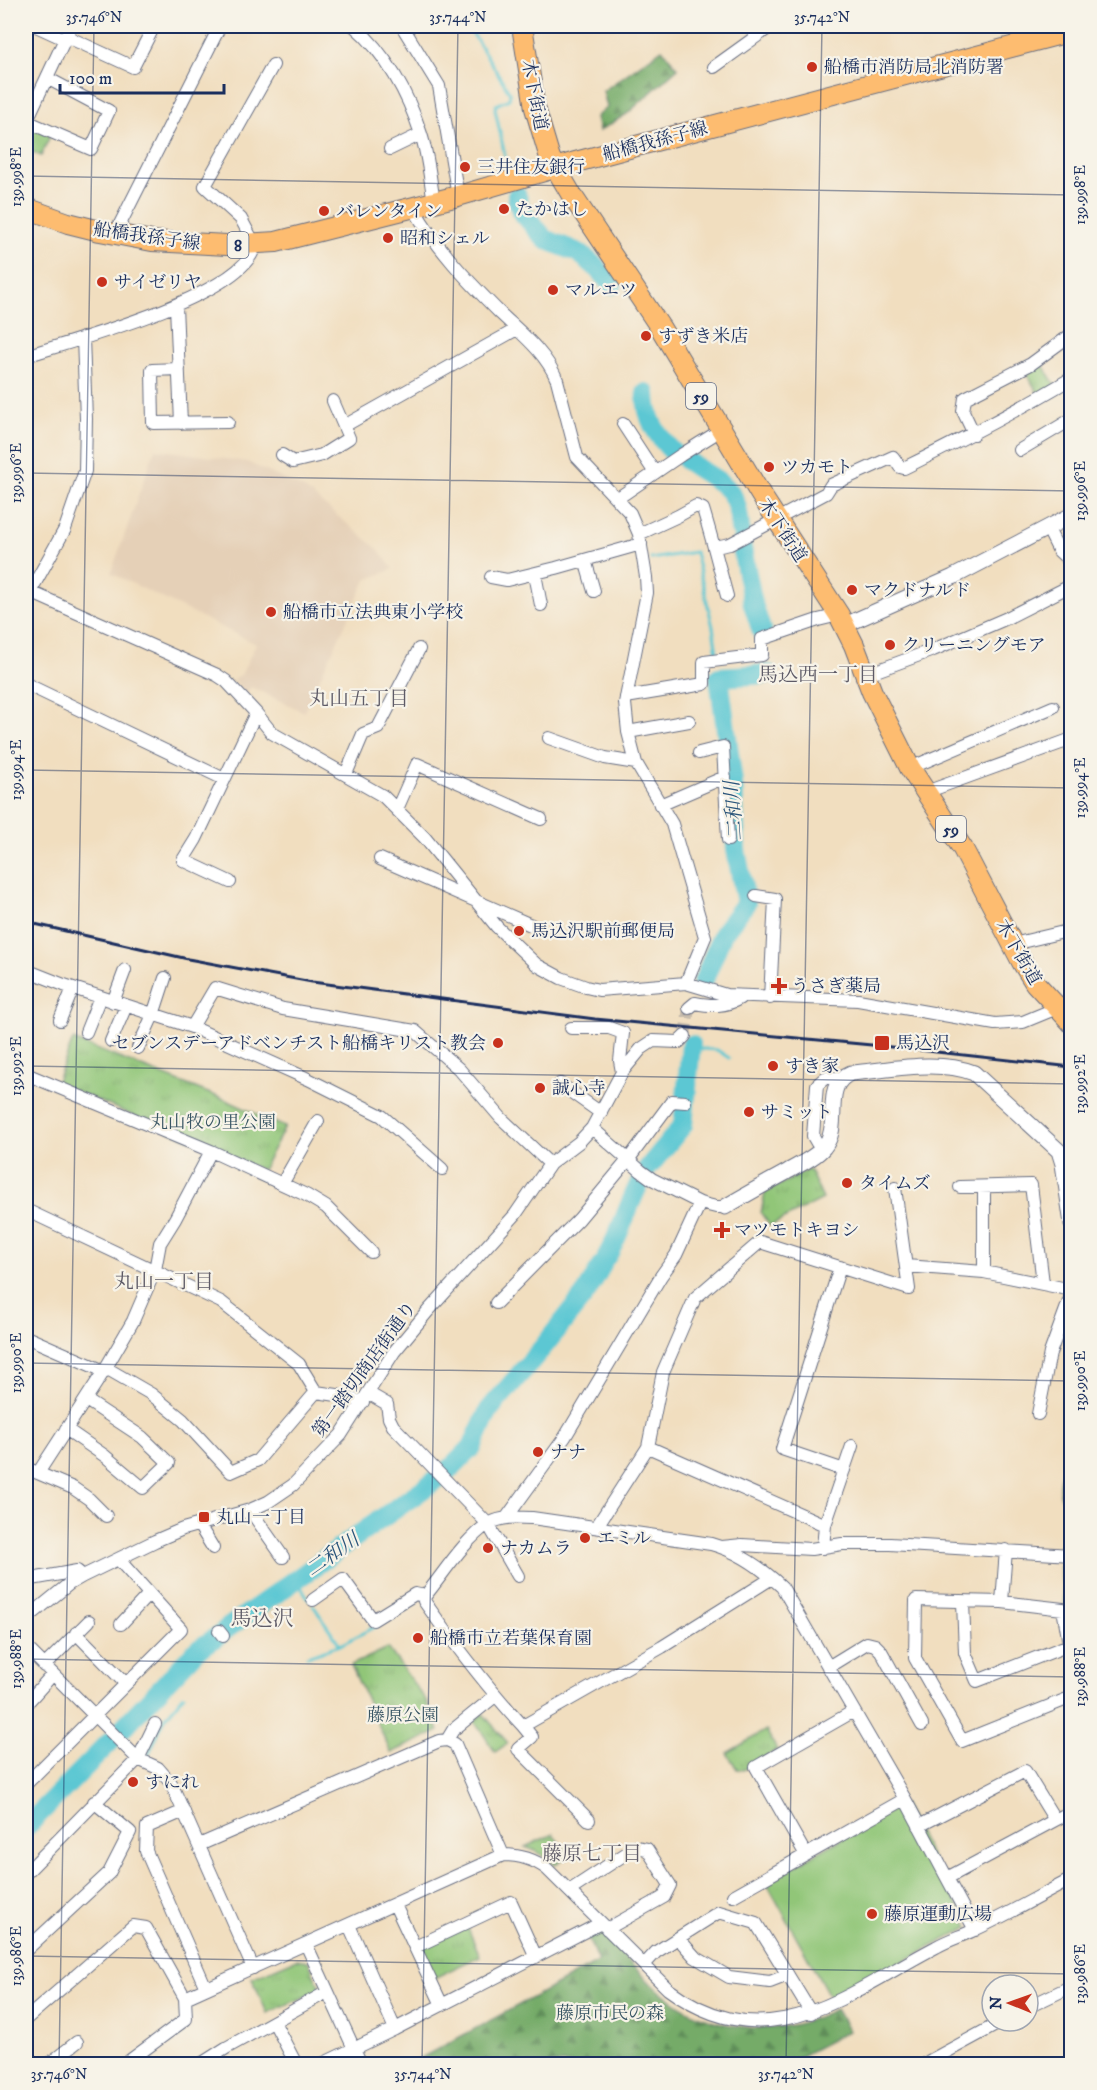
<svg xmlns="http://www.w3.org/2000/svg" width="1097" height="2090" font-family="'IM FELL DW Pica','Noto Serif JP',serif">
	<style>
		.built { fill: #e5d0b7 }
		.green { fill: #91c678; stroke: #567a6b; stroke-width: 1.5 }
		.forest { fill: url(#forest-firs); stroke: #486d63; stroke-width: 1.5 }
		.park { fill: url(#park-tufts); stroke: #567a6b; stroke-width: 1.5 }
		.lines { fill: none; stroke-linecap: round; stroke-linejoin: round }
		.stream { stroke: #5bc7d3; stroke-width: 3 }
		.river { stroke: #5bc7d3; stroke-width: 20 }
		.minor-tunnel { stroke: #c6bbac; stroke-width: 12; stroke-dasharray: 12 6; stroke-linecap: butt }
		.minor-casing { stroke: #666c80; stroke-width: 14 }
		.tertiary-casing { stroke: #666c80; stroke-width: 17 }
		.primary-casing { stroke: #666c80; stroke-width: 22 }
		.minor { stroke: #fff; stroke-width: 12 }
		.tertiary { stroke: #fff; stroke-width: 15 }
		.primary { stroke: #fdbc6f; stroke-width: 20 }
		.rail { stroke: #1b2f5e; stroke-width: 3 }
		.ticks { fill: none; stroke: #1b2f5e; stroke-width: 1.5; stroke-opacity: 0.45 }
		.poi-dot { fill: #c8321e; stroke: #f7f3e8; stroke-width: 2 }
		.labels { text-anchor: middle; stroke-width: 4.5; stroke-linejoin: round; paint-order: stroke }
		.shield { fill: #f7f3e8; stroke: #5d6a87; stroke-width: 1.5 }
		.shield-label { font-size: 16px; font-weight: bold; fill: #1b2f5e }
		.poi-label { font-size: 18px; fill: #1b2f5e; stroke: #f7f3e8; text-anchor: start }
		.street-label { font-size: 18px; fill: #1b2f5e; stroke: #f7f3e8 }
		.park-label { font-size: 18px; fill: #385564; stroke: #f7f3e8 }
		.neighbourhood-label { font-size: 20px; fill: #5e5b67; stroke: #f7f3e8 }
		.water-label { font-size: 20px; font-style: italic; fill: #2b557b; stroke: #f7f3e8 }
		.quarter-label { font-size: 21px; fill: #5e5b67; stroke: #f7f3e8 }
		.neatline { fill: none; stroke: #1b2f5e; stroke-width: 2 }
		.ticks-label { font-size: 15px; text-anchor: middle; fill: #1b2f5e }
	</style>
	<defs>
		<pattern id="forest-firs" width="22" height="20" patternUnits="userSpaceOnUse" patternTransform="scale(1.5)"><rect width="22" height="20" fill="#74ab68"/><path d="M5 1l3.5 6h-7zM16 11l3.5 6h-7z" fill="#5e8c59"/></pattern>
		<pattern id="park-tufts" width="24" height="20" patternUnits="userSpaceOnUse" patternTransform="scale(1.5)"><rect width="24" height="20" fill="#91c678"/><path d="M3 7l-1-3M5 7V3M7 7l1-3M15 17l-1-3M17 17v-4M19 17l1-3" fill="none" stroke="#7caa6a"/></pattern>
	</defs>
	<rect width="100%" height="100%" fill="#f7f3e8"/>
	<filter id="ink" filterUnits="userSpaceOnUse"><feTurbulence type="fractalNoise" baseFrequency=".0167" numOctaves="2"/><feDisplacementMap in="SourceGraphic" scale="12" xChannelSelector="R" yChannelSelector="G"/><feConvolveMatrix kernelMatrix="1 2 1 2 8 2 1 2 1" color-interpolation-filters="sRGB"/></filter>
	<filter id="wash" filterUnits="userSpaceOnUse"><feTurbulence type="fractalNoise" baseFrequency=".008" numOctaves="4" result="noise"/><feDisplacementMap in="SourceGraphic" scale="24" xChannelSelector="R" yChannelSelector="G"/><feGaussianBlur stdDeviation="1.35" result="paint"/><feColorMatrix in="noise" values="0 0 0 0 0 0 0 0 0 0 0 0 0 0 0 0 0 1.4 0 .05"/><feComposite in="paint" operator="in"/></filter>
	<g filter="url(#wash)">
		<rect width="100%" height="100%" fill="#f1debf"/>
		<path class="built" d="M155,449L247,462L306,490L378,549L393,569L366,580L304,712L251,687L246,694L233,679L241,675L256,644L111,573Z"/>
		<path class="green" d="M903,1804L969,1927L831,1999L766,1882Z"/>
		<path class="forest" d="M662,49L678,68L627,114L599,131L596,117L607,107L603,91Z
			M1071,1462V1522C1065,1515 1066,1513 1065,1505C1064,1501 1062,1500 1061,1496C1057,1485 1061,1467 1071,1462Z
			M593,1931L600,1932C622,1954 647,1983 673,2001C706,2025 754,2033 793,2025C808,2022 822,2015 836,2009L849,2031L786,2064H410L598,1962L587,1935Z"/>
		<path class="park" d="M34,127L50,136L41,156L26,149V136L29,129Z
			M1041,362L1055,385L1039,395L1025,371Z
			M73,1040L226,1100L285,1127L262,1170L56,1083Z
			M809,1169L823,1199L770,1226L761,1213L765,1193Z
			M1060,1566L1071,1568V1613H1066Z
			M388,1648L425,1699L439,1731L391,1753L351,1665Z
			M483,1714L508,1743L495,1752L474,1720Z
			M766,1730L777,1750L743,1770L737,1769L727,1753Z
			M553,1834L571,1856L555,1864L536,1851L525,1847Z
			M467,1926L480,1956L434,1978L421,1951L424,1946Z
			M296,1959L308,1961L321,1990L267,2013L252,1978Z"/>
		<g class="lines">
			<path class="stream" d="M468,26L510,93L509,99L496,105L495,109L507,166
				M651,559L695,552L713,627L717,654
				M691,1048L717,1050L729,1058
				M296,1580L309,1599
				M313,1605L340,1645L376,1626L416,1602
				M307,1656L340,1645
				M148,1755L165,1718L184,1695"/>
			<path class="river" d="M517,196L521,211L545,239L579,253L595,266L612,285
				M646,393C646,419 657,436 674,453
				M686,460C718,484 738,482 740,529
				M741,543L753,604L762,632
				M703,982L723,933L746,903L736,850L733,783L719,677L769,674
				M686,1097L691,1045
				M647,1169L683,1125L685,1106
				M607,1256C621,1232 628,1205 641,1180
				M446,1473L472,1447L489,1410L544,1346L586,1293L602,1265
				M225,1630L440,1477
				M120,1731L196,1651L218,1636
				M26,1827L111,1741"/>
		</g>
	</g>
	<g filter="url(#ink)">
		<g class="lines">
			<path class="minor-tunnel" d="M685,1036L689,1008"/>
			<defs>
				<path id="minor" d="M36,26L60,37L72,39L133,67L154,26
					M354,26C386,53 408,94 421,134C428,155 430,179 434,202
					M402,26L439,86L458,196
					M714,67L771,26
					M26,121L91,149L109,111L47,78
					M26,122L71,26
					M390,149L421,134
					M413,207C436,248 468,281 501,314C522,334 546,353 557,380L577,457L630,513L639,534L646,577L647,593L625,703L628,732L636,763L672,824L705,937L686,983
					M115,234L220,26
					M176,306L181,423
					M26,356C72,341 246,295 255,245L241,219L205,186L273,65
					M179,369L152,370L153,423L228,422
					M623,424L655,473
					M344,426L517,329
					M974,434L963,411L965,398L1031,364L1072,334
					M1020,450L1072,419
					M282,455L293,462L322,455L349,438L333,401
					M618,498L681,455L721,430
					M1048,529L1059,551L1072,563
					M639,534L678,516L696,506L703,509C712,538 719,567 727,596
					M715,547L730,544L826,493L831,485L893,457L900,467L904,468C961,440 1017,411 1072,378
					M585,560L594,591
					M535,574L541,605
					M491,577L507,580L556,568L641,544
					M26,590L217,675L226,681L256,713L272,733L383,796L425,838L497,927L537,965L561,978L586,987L599,990L686,983L726,995L858,1000L995,1024L1023,1022L1057,1008
					M30,592L65,529L85,471L86,419L83,338
					M865,675L933,650L1005,619L1072,585
					M26,684L224,779
					M626,697L704,684V662L762,655V639L818,620L839,615
					M628,732L689,721
					M549,738L605,758L636,763
					M699,753L723,747L728,840
					M910,768L1053,707
					M346,774L363,734L378,728L419,649
					M926,792L1072,739
					M660,805L725,777
					M397,809L417,764L541,819
					M380,859L531,925
					M230,882L183,860L196,839L256,713
					M756,896L775,899L770,998
					M1013,944L1072,930
					M26,970L64,985L192,1027L215,988L283,1009L415,1031L459,1069L501,1118L550,1164
					M113,1002L125,970
					M689,1008L695,1003C711,1006 726,1007 740,998
					M60,1020L73,988
					M192,1027L308,1079L382,1116L442,1169
					M571,1028H609L623,1033L620,1061L622,1072
					M86,1032L100,997
					M111,1041L126,1006
					M138,1048L153,1015L165,978
					M26,1074L211,1151L306,1195L326,1207L371,1252
					M560,1084L601,1113
					M592,1128L641,1171L652,1179L700,1203L716,1207H725
					M825,1147L817,1143L813,1136L817,1085L825,1078H840
					M282,1184L318,1121
					M960,1187L1031,1185L1043,1283
					M26,1210L221,1302L299,1364L316,1392
					M906,1266L984,1272L1072,1290
					M840,1267L782,1449L844,1470
					M984,1272V1187
					M496,1303L579,1219L628,1160L672,1101L685,1102
					M26,1337L104,1371
					M106,1368L151,1394L183,1420L231,1472L258,1460L316,1392L337,1395L363,1402
					M368,1393L387,1404L389,1418L393,1426L488,1524C503,1516 516,1517 532,1518L711,1544C737,1551 763,1569 782,1587L905,1799L733,1896
					M1038,1414L1050,1353L1072,1293
					M66,1429L105,1456L143,1488L169,1463L142,1437L86,1400
					M648,1447L825,1525
					M26,1468L73,1488L89,1499L106,1516
					M38,1473L104,1371L133,1321L155,1270L160,1243L175,1219L211,1151
					M250,1510L283,1557
					M507,1517L565,1437L661,1276L676,1255L700,1203
					M199,1525L213,1548
					M597,1526L648,1447L663,1372L695,1298L760,1242L909,1289L895,1188
					M722,1547L742,1545L811,1549L842,1544H890L1072,1555
					M823,1548L825,1525L852,1446
					M518,1576L488,1524C464,1540 444,1573 425,1596L424,1601C455,1645 487,1687 523,1726L662,1647L772,1578
					M26,1580L77,1571L83,1576
					M313,1600L343,1579L373,1620L415,1594L425,1596
					M963,1602L965,1653L977,1681L1069,1645
					M1002,1602L1006,1550
					M26,1619L69,1584L83,1576L155,1541L183,1529L250,1510L268,1502L293,1485L341,1435L394,1352L428,1311L515,1215L550,1164L579,1142L592,1128L622,1072L641,1049L653,1041L679,1042L685,1036
					M121,1624L149,1594
					M219,1631L223,1636
					M76,1633L126,1684
					M26,1647L138,1759L158,1768L171,1783L253,1968
					M1072,1660L1063,1609L1002,1602L916,1600L915,1658L962,1741L1072,1697
					M44,1666L89,1621
					M828,1667L867,1643L875,1645L881,1651L922,1725
					M26,1704L53,1674
					M523,1726L532,1737L518,1749L589,1820
					M447,1740L453,1730L495,1696
					M26,1784L181,1629L119,1560
					M905,1799L947,1878
					M184,1811L147,1827L146,1851L206,1988
					M919,1826L1025,1771L1055,1820
					M199,1845L439,1741L447,1740L455,1744L503,1855
					M806,1855L756,1767L854,1711
					M26,1873L138,1759L155,1724
					M569,1891L636,1847L647,1849L670,1885L664,1897L607,1929
					M395,1905L442,2005
					M349,1925L395,2029
					M975,1930L947,1878L1072,1811
					M678,1938L695,1957L729,1977L770,1982L788,1975
					M306,1944L361,2064
					M415,1947L511,1902L536,1957
					M26,1950L109,1873L130,1832L94,1802
					M644,1965L656,1952L719,1912L756,1923L811,2013
					M185,1998L503,1855C520,1855 534,1859 547,1869L668,1989C768,2063 846,1994 936,1947C948,1940 962,1936 974,1930C1007,1915 1039,1896 1072,1879
					M1028,2007L1072,1986
					M26,2019L133,1926L146,1928L185,1998L186,2019L125,2064
					M274,2022L296,2064
					M26,2054L34,2064
					M49,2064L77,2042
					M201,2064L226,2048L327,1992
					M322,2064L395,2029L601,1923
					M924,2064L1003,2021"/>
				<path id="tertiary" d="M845,625L953,577L1072,515
					M725,1207C745,1195 765,1184 785,1173C798,1165 815,1158 824,1147C843,1125 820,1085 851,1073C890,1070 937,1059 974,1073L1059,1151L1063,1164L1072,1224"/>
				<path id="primary" d="M522,26L535,108L550,158L571,194L660,327L761,495L839,615L854,645L872,692L910,768L963,849L1022,962L1035,983L1072,1023
					M26,208L68,223L100,231L152,241L227,245L276,242L458,196L572,163L1072,31"/>
			</defs>
			<use href="#minor" class="minor-casing"/>
			<use href="#tertiary" class="tertiary-casing"/>
			<use href="#primary" class="primary-casing"/>
			<use href="#minor" class="minor"/>
			<use href="#tertiary" class="tertiary"/>
			<use href="#primary" class="primary"/>
			<path class="rail" d="M26,922L188,959L312,982L595,1019L882,1046L1072,1067"/>
		</g>
	</g>
	<path class="ticks" d="M26,176L1072,195M26,473L1072,491M26,770L1072,788M26,1066L1072,1084M26,1363L1072,1381M26,1659L1072,1677M26,1956L1072,1974M59,2064L94,26M422,2064L458,26M786,2064L822,26"/>
	<g class="poi-dot">
		<circle cx="812" cy="67" r="6"/>
		<circle cx="465" cy="167" r="6"/>
		<circle cx="504" cy="209" r="6"/>
		<circle cx="324" cy="211" r="6"/>
		<circle cx="388" cy="238" r="6"/>
		<circle cx="102" cy="282" r="6"/>
		<circle cx="553" cy="290" r="6"/>
		<circle cx="646" cy="336" r="6"/>
		<circle cx="769" cy="467" r="6"/>
		<circle cx="852" cy="590" r="6"/>
		<circle cx="271" cy="612" r="6"/>
		<circle cx="890" cy="645" r="6"/>
		<circle cx="519" cy="931" r="6"/>
		<path d="M776 977h6v6h6v6h-6v6h-6v-6h-6v-6h6z"/>
		<circle cx="498" cy="1043" r="6"/>
		<rect x="874" y="1035" width="16" height="16" rx="3"/>
		<circle cx="773" cy="1066" r="6"/>
		<circle cx="540" cy="1088" r="6"/>
		<circle cx="749" cy="1112" r="6"/>
		<circle cx="847" cy="1183" r="6"/>
		<path d="M719 1221h6v6h6v6h-6v6h-6v-6h-6v-6h6z"/>
		<circle cx="538" cy="1452" r="6"/>
		<rect x="198" y="1511" width="12" height="12" rx="3"/>
		<circle cx="585" cy="1538" r="6"/>
		<circle cx="488" cy="1548" r="6"/>
		<circle cx="418" cy="1638" r="6"/>
		<circle cx="133" cy="1782" r="6"/>
		<circle cx="872" cy="1914" r="6"/>
	</g>
	<g class="labels">
		<g class="shield">
			<rect x="227.5" y="232" width="21" height="26" rx="4.5"/>
			<rect x="686" y="383" width="30" height="26" rx="4.5"/>
			<rect x="936" y="816" width="30" height="26" rx="4.5"/>
		</g>
		<g class="shield-label">
			<text x="238" y="251">8</text>
			<text x="701" y="402">59</text>
			<text x="951" y="835">59</text>
		</g>
		<g class="poi-label">
			<text x="824" y="73">船橋市消防局北消防署</text>
			<text x="477" y="173">三井住友銀行</text>
			<text x="516" y="215">たかはし</text>
			<text x="336" y="217">バレンタイン</text>
			<text x="400" y="244">昭和シェル</text>
			<text x="114" y="288">サイゼリヤ</text>
			<text x="565" y="296">マルエツ</text>
			<text x="658" y="342">すずき米店</text>
			<text x="781" y="473">ツカモト</text>
			<text x="864" y="596">マクドナルド</text>
			<text x="283" y="618">船橋市立法典東小学校</text>
			<text x="902" y="651">クリーニングモア</text>
			<text x="531" y="937">馬込沢駅前郵便局</text>
			<text x="791" y="992">うさぎ薬局</text>
			<text x="486" y="1049" text-anchor="end">セブンスデーアドベンチスト船橋キリスト教会</text>
			<text x="896" y="1049">馬込沢</text>
			<text x="785" y="1072">すき家</text>
			<text x="552" y="1094">誠心寺</text>
			<text x="761" y="1118">サミット</text>
			<text x="859" y="1189">タイムズ</text>
			<text x="734" y="1236">マツモトキヨシ</text>
			<text x="550" y="1458">ナナ</text>
			<text x="216" y="1523">丸山一丁目</text>
			<text x="597" y="1544">エミル</text>
			<text x="500" y="1554">ナカムラ</text>
			<text x="430" y="1644">船橋市立若葉保育園</text>
			<text x="145" y="1788">すにれ</text>
			<text x="884" y="1920">藤原運動広場</text>
		</g>
		<g class="street-label">
			<text transform="translate(535 95) rotate(79)" y="6">木下街道</text>
			<text transform="translate(655 141) rotate(-15)" y="6">船橋我孫子線</text>
			<text transform="translate(147 236) rotate(8)" y="6">船橋我孫子線</text>
			<text transform="translate(783 530) rotate(57)" y="6">木下街道</text>
			<text transform="translate(1019 952) rotate(60)" y="6">木下街道</text>
			<text transform="translate(364 1369) rotate(-54)" y="6">第一踏切商店街通り</text>
		</g>
		<g class="park-label">
			<text x="213" y="1128">丸山牧の里公園</text>
			<text x="403" y="1721">藤原公園</text>
			<text x="610" y="2019">藤原市民の森</text>
		</g>
		<g class="neighbourhood-label">
			<text x="818" y="681">馬込西一丁目</text>
			<text x="359" y="705">丸山五丁目</text>
			<text x="164" y="1288">丸山一丁目</text>
			<text x="592" y="1860">藤原七丁目</text>
		</g>
		<g class="water-label">
			<text transform="translate(733 811) rotate(-94)" y="7">二和川</text>
			<text transform="translate(332 1554) rotate(-35)" y="7">二和川</text>
		</g>
		<g class="quarter-label">
			<text x="262" y="1625">馬込沢</text>
		</g>
	</g>
	<rect width="1097" height="2090" fill="none" stroke="#f7f3e8" stroke-width="66"/>
	<g transform="translate(1010 2003) rotate(271)"><circle r="28" fill="#f7f3e8" stroke="#9fa5b1" stroke-width="1.5"/>
	<path d="M0-4.5L10 22L0 15L-10 22Z" fill="#c8321e"/>
	<text y="-9" font-size="16" font-weight="bold" text-anchor="middle" fill="#1b2f5e">N</text>
	</g>
	<path d="M60 84v9h164v-9" fill="none" stroke="#1b2f5e" stroke-width="3"/>
	<text x="69" y="84" font-size="18" fill="#1b2f5e" stroke="#f7f3e8" stroke-width="4.5" paint-order="stroke">100 m</text>
	<rect x="33" y="33" width="1031" height="2024" class="neatline"/>
	<g class="ticks-label">
		<text x="94" y="22">35.746°N</text>
		<text x="458" y="22">35.744°N</text>
		<text x="822" y="22">35.742°N</text>
		<text transform="translate(16 177) rotate(-90)" y="5">139.998°E</text>
		<text transform="translate(1080 195) rotate(-90)" y="5">139.998°E</text>
		<text transform="translate(16 473) rotate(-90)" y="5">139.996°E</text>
		<text transform="translate(1080 491) rotate(-90)" y="5">139.996°E</text>
		<text transform="translate(16 770) rotate(-90)" y="5">139.994°E</text>
		<text transform="translate(1080 788) rotate(-90)" y="5">139.994°E</text>
		<text transform="translate(16 1066) rotate(-90)" y="5">139.992°E</text>
		<text transform="translate(1080 1084) rotate(-90)" y="5">139.992°E</text>
		<text transform="translate(16 1363) rotate(-90)" y="5">139.990°E</text>
		<text transform="translate(1080 1381) rotate(-90)" y="5">139.990°E</text>
		<text transform="translate(16 1659) rotate(-90)" y="5">139.988°E</text>
		<text transform="translate(1080 1677) rotate(-90)" y="5">139.988°E</text>
		<text transform="translate(16 1956) rotate(-90)" y="5">139.986°E</text>
		<text transform="translate(1080 1974) rotate(-90)" y="5">139.986°E</text>
		<text x="59" y="2079">35.746°N</text>
		<text x="423" y="2079">35.744°N</text>
		<text x="786" y="2079">35.742°N</text>
	</g>
</svg>
